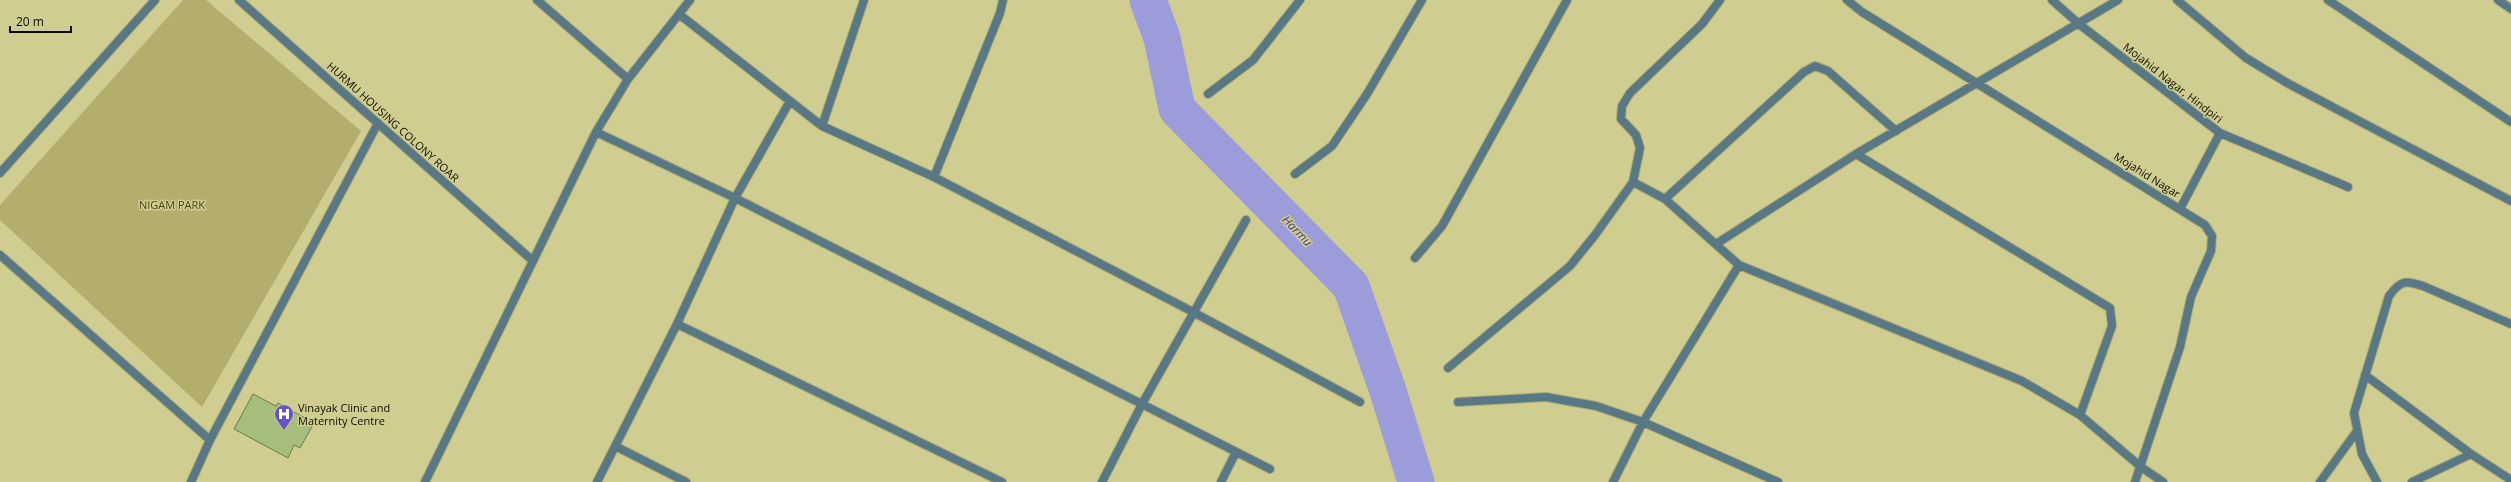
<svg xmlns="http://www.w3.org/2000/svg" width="2511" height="482" font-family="'Open Sans',sans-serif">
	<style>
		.green { fill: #b3ae6b }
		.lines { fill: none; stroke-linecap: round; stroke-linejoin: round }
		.river { stroke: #9d9cda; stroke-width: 37 }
		.building { fill: #a5bd7d; stroke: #697c47 }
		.street-casing { stroke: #adaa76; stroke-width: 10 }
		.street { stroke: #597885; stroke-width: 8 }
		.labels { text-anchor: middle; stroke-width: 3; stroke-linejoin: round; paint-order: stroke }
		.street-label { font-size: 11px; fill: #0e0c00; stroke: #d0cd90 }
		.park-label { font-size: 11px; fill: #494510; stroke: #d0cd90 }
		.poi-label { font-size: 11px; fill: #0e0c00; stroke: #d0cd90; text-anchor: start }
		.water-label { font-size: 12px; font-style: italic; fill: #453c86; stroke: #d0cd90 }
	</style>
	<rect width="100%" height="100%" fill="#d0cd90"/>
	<path class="green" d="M183,0H206L361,131L202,407L0,220V205Z"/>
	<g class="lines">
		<path class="river" d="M1148,0L1162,38L1177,109L1351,286L1388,391L1416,482"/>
	</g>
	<path class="building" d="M253,394L276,406L278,403L314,423L300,448L294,445L288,458L234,429Z"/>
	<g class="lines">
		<defs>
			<path id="street" d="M239,0L533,261
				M537,0L628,79
				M1847,0L1862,12L2205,225L2212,236L2211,251L2191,297L2180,347L2135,482
				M2052,0L2079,24L2220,133L2348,187
				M2177,0L2246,58L2289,84L2511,201
				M2328,0L2511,122
				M2498,0L2511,9
				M680,15L822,126L934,177L1193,312L1360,402
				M1208,94L1253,60L1300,0
				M822,126L864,0
				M596,132L735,198L1270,469
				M0,173L155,0
				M1295,174L1332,146L1367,94L1422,0
				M934,177L1000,13L1003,0
				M1633,182L1665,199L1739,265L2022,381L2080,415L2141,467L2163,482
				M1665,199L1804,72L1815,66L1828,71L1896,131
				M2180,209L2220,133
				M1716,244L1856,154
				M0,255L210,440
				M1415,258L1442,226L1567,0
				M677,324L1002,482
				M1448,368L1570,266L1595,235L1633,182L1640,148L1636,135L1621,119L1622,106L1630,93L1702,24L1720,0
				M2365,375L2471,454L2511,480
				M1458,402L1546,397L1596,406L1643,422L1778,482
				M2080,415L2112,326L2110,308L1856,154L2118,0
				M615,446L686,482
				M191,482L210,440L378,123
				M425,482L596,132L628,79L690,0
				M597,482L677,324L735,198L790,101
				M1102,482L1142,404L1246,220
				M1221,482L1236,452
				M1613,482L1643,422L1739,265
				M2320,482L2357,431
				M2377,482L2362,454L2354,413L2389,296C2401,280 2405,280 2423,286L2511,324
				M2412,482L2471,454"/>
		</defs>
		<use href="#street" class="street-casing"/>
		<use href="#street" class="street"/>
	</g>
	<defs>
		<symbol id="hospital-pin" viewBox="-11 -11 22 30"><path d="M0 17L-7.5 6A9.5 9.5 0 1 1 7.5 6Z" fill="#6553cc" stroke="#d0cd90"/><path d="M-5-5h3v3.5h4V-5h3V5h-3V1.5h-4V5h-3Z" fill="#fff"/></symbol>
	</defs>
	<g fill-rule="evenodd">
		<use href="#hospital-pin" x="273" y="403" width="22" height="30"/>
	</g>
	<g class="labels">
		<g class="street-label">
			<text transform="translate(2173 83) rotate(38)" y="4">Mojahid Nagar, Hindpiri</text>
			<text transform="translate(393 122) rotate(42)" y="4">HURMU HOUSING COLONY ROAR</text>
			<text transform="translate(2147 175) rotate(32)" y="4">Mojahid Nagar</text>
		</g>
		<g class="park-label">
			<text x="172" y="209">NIGAM PARK</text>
		</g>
		<g class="poi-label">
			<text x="298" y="412">Vinayak Clinic and<tspan x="298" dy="13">Maternity Centre</tspan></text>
		</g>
		<g class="water-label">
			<text transform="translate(1297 231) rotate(46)" y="4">Harmu</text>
		</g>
	</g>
	<path d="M10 26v6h61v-6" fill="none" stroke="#0e0c00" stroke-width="2"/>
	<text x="16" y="26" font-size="12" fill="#0e0c00" stroke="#d0cd90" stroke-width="3" paint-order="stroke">20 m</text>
</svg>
